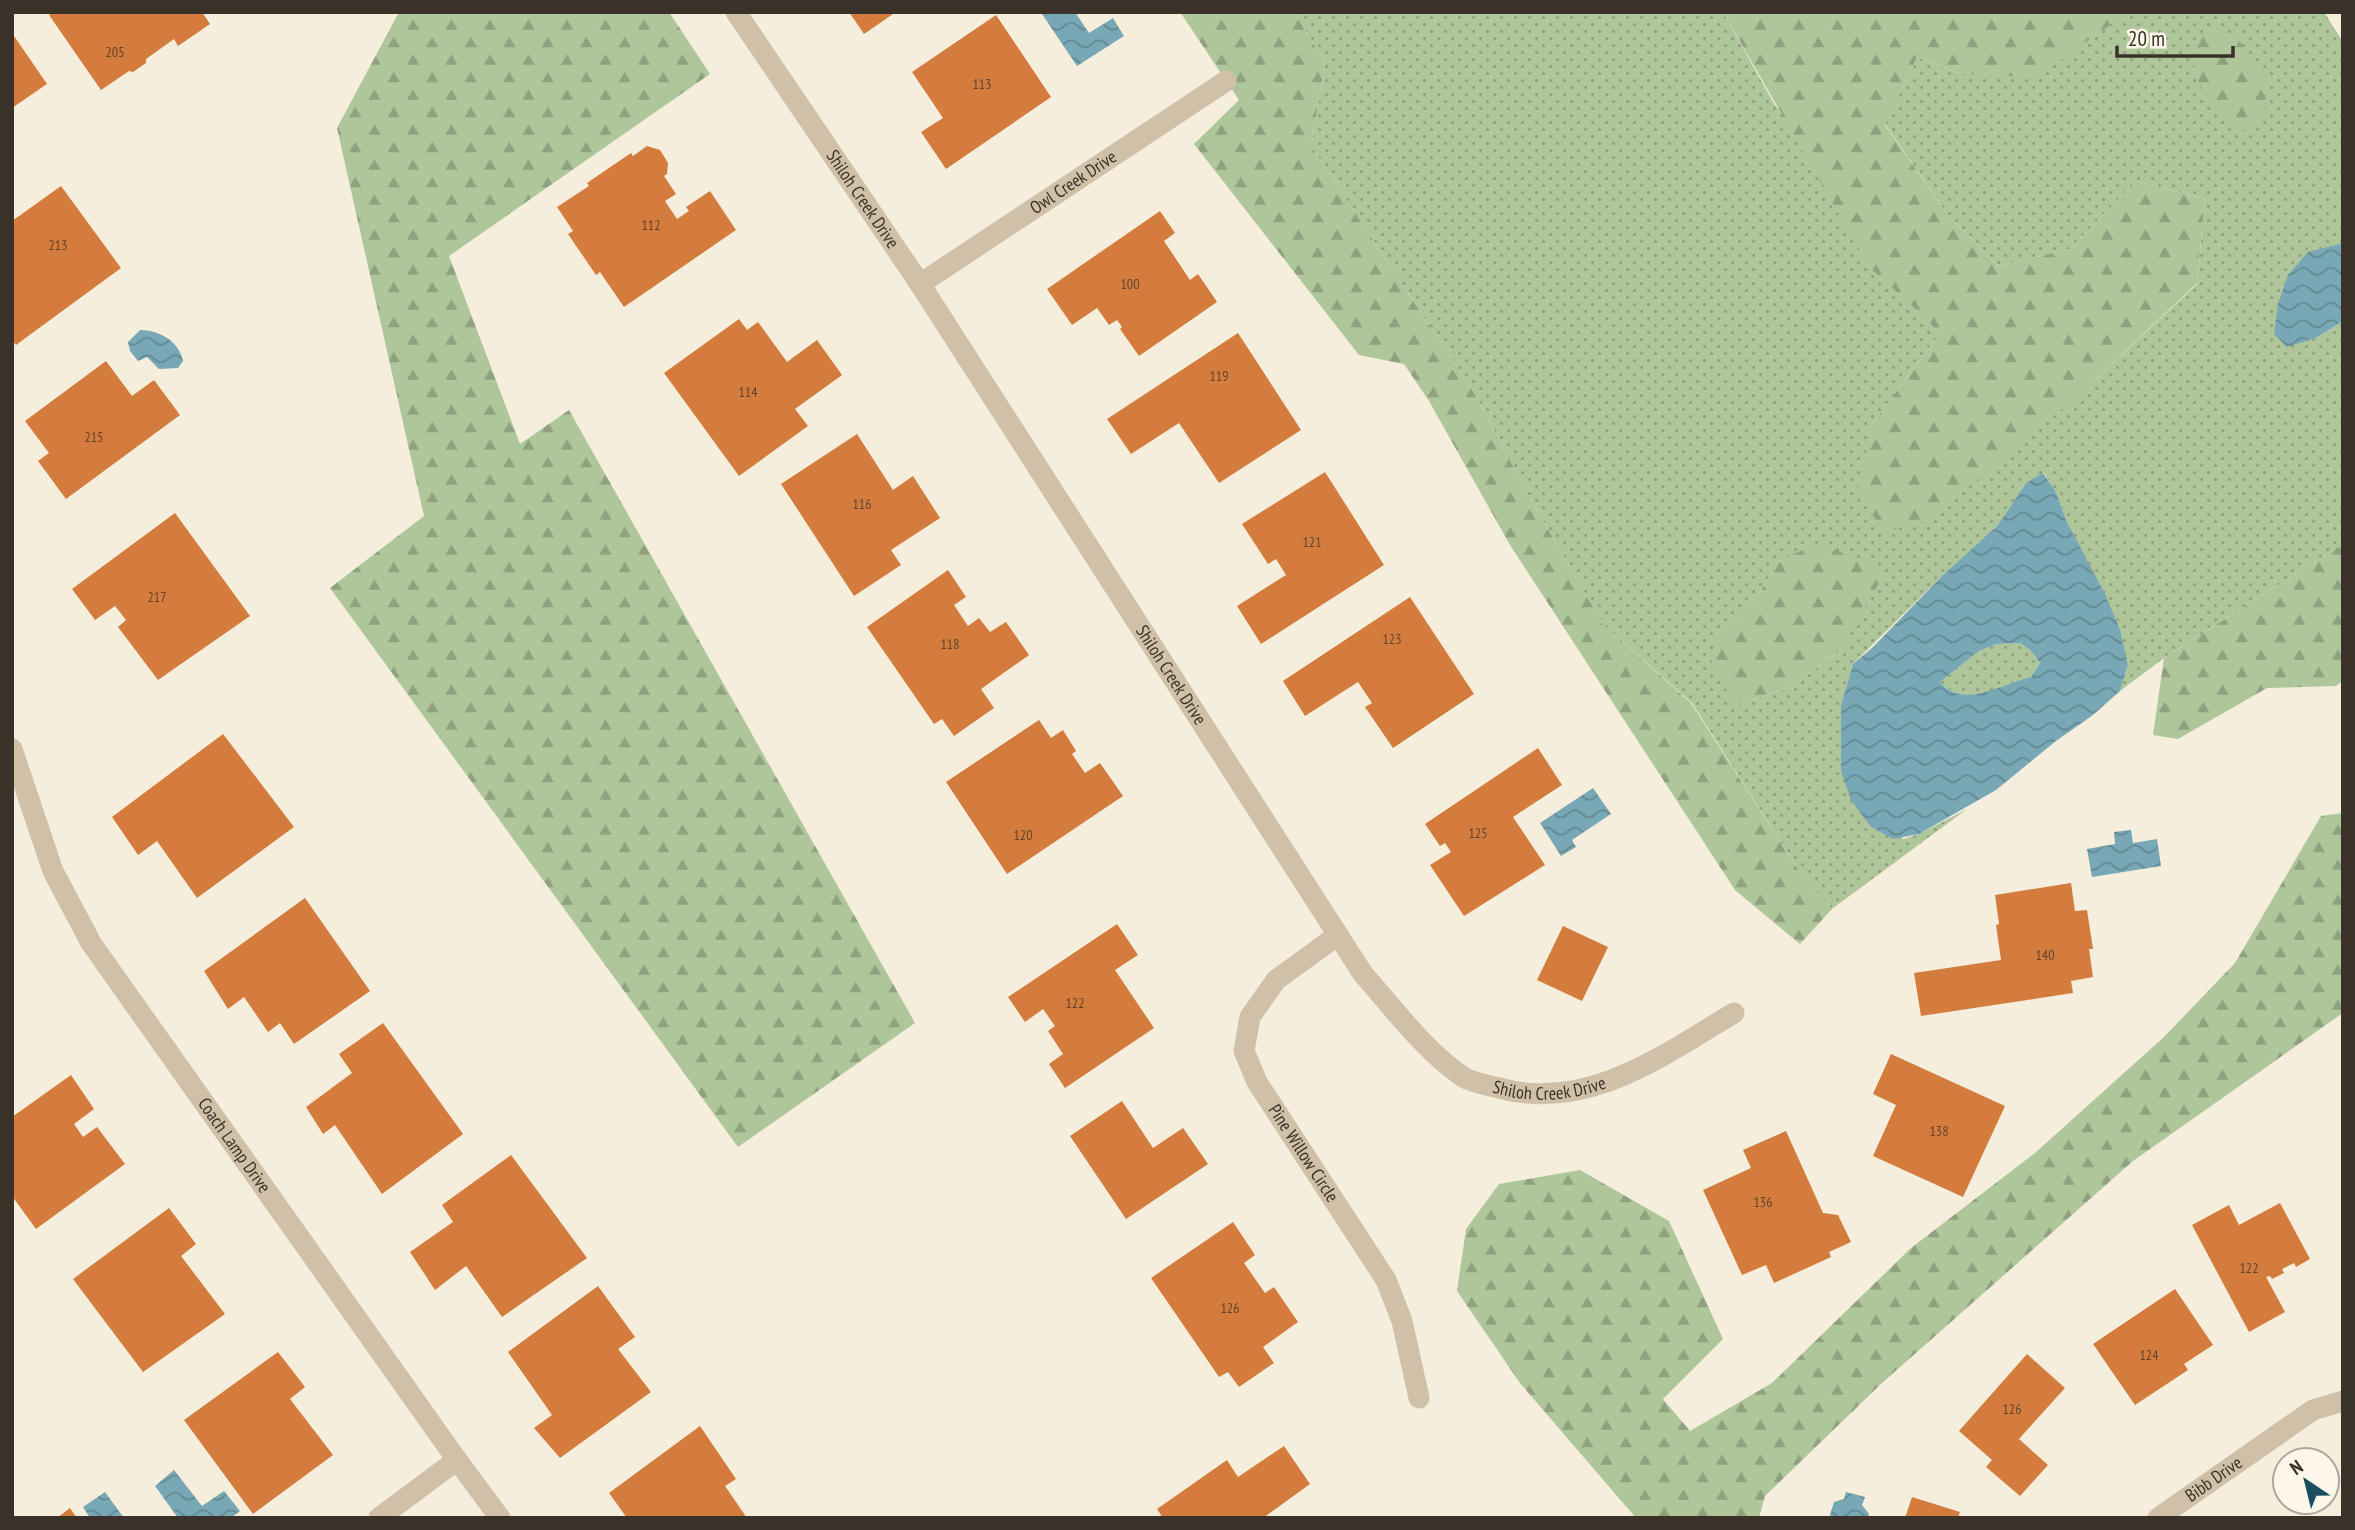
<svg xmlns="http://www.w3.org/2000/svg" width="2355" height="1530" font-family="'PT Sans Narrow',sans-serif">
	<style>
		.grass { fill: url(#grass-dots); fill-rule: evenodd }
		.forest { fill: url(#forest-firs) }
		.water { fill: url(#water-waves); fill-rule: evenodd }
		.building { fill: #d37c3d }
		.lines { fill: none; stroke-linecap: round; stroke-linejoin: round }
		.minor { stroke: #cfc0a7; stroke-width: 21 }
		.labels { text-anchor: middle; stroke-width: 5; stroke-linejoin: round; paint-order: stroke }
		.number-label { font-size: 14px; fill: #60442d }
		.street-label { font-size: 18px; fill: #3a3128; stroke: #fcf7ea }
	</style>
	<defs>
		<pattern id="grass-dots" width="8" height="8" patternUnits="userSpaceOnUse" patternTransform="scale(1.75)"><rect width="8" height="8" fill="#afc69a"/><path d="M2 2h.1M6 6h.1" fill="none" stroke="#8fa17e" stroke-width="1.8" stroke-linecap="round"/></pattern>
		<pattern id="forest-firs" width="22" height="20" patternUnits="userSpaceOnUse" patternTransform="scale(1.75)"><rect width="22" height="20" fill="#afc69a"/><path d="M5 1l3.5 6h-7zM16 11l3.5 6h-7z" fill="#8fa17e"/></pattern>
		<pattern id="water-waves" width="16" height="10" patternUnits="userSpaceOnUse" patternTransform="scale(1.75)"><rect width="16" height="10" fill="#78a8b5"/><path d="M0 5q4-4 8 0t8 0" fill="none" stroke="#638993"/></pattern>
	</defs>
	<rect width="100%" height="100%" fill="#f5eedc"/>
	<path class="grass" d="M1294,12H1723L1773,102L1939,335L1872,424L2091,384L2197,284L2205,199L2136,181L2070,249L1998,266L1947,214L1885,124L1917,57L1961,74L2128,12H2324L2343,42V243L2326,248L2316,338L2343,321V544L2164,658L2120,691L2128,665L2082,553L2067,522L2055,490L2044,473L2026,483L1998,525L1943,575L1853,664L1841,705V771L1903,839L1919,834L1967,809L1832,909L1803,877L1692,703L1603,624L1531,500L1476,396L1311,146L1325,62ZM1780,560L1841,649L1793,686L1737,705L1716,634L1748,611Z
		M2020,643L2031,651L2040,663L2031,677C2000,685 1965,710 1940,682L1979,651L1997,644Z"/>
	<path class="forest" d="M399,12H669L710,74L449,256L520,444L569,410L915,1023L738,1147L330,588L424,516L337,128Z
		M1180,12H1294L1325,62L1311,146L1476,396L1531,500L1603,624L1691,703L1803,877L1832,909L1800,944L1735,890L1510,545L1429,401L1404,364L1359,355L1194,144L1239,100Z
		M1723,12H2128L2037,77L1961,74L1917,57L1885,125L1947,214L1998,266L2070,249L2136,181L2205,199L2197,283L2091,384L1998,464L1918,525L1884,531L1857,493L1872,424L1939,335L1928,320L1870,268Z
		M2210,27L2236,36L2266,79L2265,117L2251,132C2228,128 2205,100 2197,78C2194,70 2194,59 2193,50Z
		M1819,543L1886,571L1841,649L1793,686L1737,705L1711,667L1716,634L1748,611L1780,560Z
		M2343,544V681L2336,686L2267,688L2178,739L2153,735L2164,658Z
		M2343,813V1011L2340,1015L2133,1161L1882,1383L1765,1496L1759,1518H1636L1520,1383L1457,1291L1466,1229L1499,1184L1580,1170L1669,1221L1723,1339L1663,1399L1690,1431L1772,1383L1911,1248L2035,1153L2164,1037L2235,963L2321,816Z"/>
	<path class="water" d="M1045,12H1075L1089,33L1113,18L1124,36L1077,66L1042,14Z
		M2343,243V321L2316,338L2287,347L2274,334L2278,304L2288,275L2308,252Z
		M140,330C159,330 179,341 183,361L178,368L159,369L147,357L138,361L130,351L128,342Z
		M2043,473L2055,490L2067,522L2105,594L2120,630L2128,665L2120,691L2093,715L2056,741L1996,790L1919,834L1893,839L1871,827L1851,800L1841,771V705L1853,664L1872,648L1943,575L1998,525L2026,483ZM2020,643L2031,651L2040,663L2031,677C2001,684 1964,710 1940,682L1979,651L1997,644Z
		M1593,788L1611,814L1572,840L1576,847L1561,856L1540,823Z
		M2131,830L2133,843L2157,839L2161,866L2092,877L2087,849L2115,844L2114,832Z
		M174,1470L202,1506L224,1491L240,1511L231,1518H178L155,1486Z
		M105,1492L124,1518H90L83,1507Z
		M1846,1492L1865,1497L1862,1505L1869,1514L1868,1518H1829L1834,1502L1844,1499Z"/>
	<path class="building" d="M54,12H202L210,24L178,46L174,39L146,59V63L133,72L129,71L101,90L49,15Z
		M849,12H896L864,34Z
		M996,15L1051,97L946,169L921,132L943,118L912,72Z
		M12,33L47,84L12,108Z
		M647,146L660,150L668,163L667,174L664,176L676,194L665,201L677,219L689,211L686,207L710,191L736,230L624,307L600,272L596,275L568,234L573,231L557,207L589,186L587,183L631,153L633,156Z
		M61,186L121,268L16,345L12,340V221Z
		M1160,211L1175,233L1164,241L1190,280L1198,274L1217,302L1139,356L1120,329L1122,327L1117,320L1109,325L1097,308L1072,325L1047,289Z
		M739,319L747,330L758,322L787,362L817,340L842,375L795,409L808,426L739,476L664,373Z
		M1238,333L1301,430L1219,483L1179,423L1131,454L1107,419Z
		M106,361L132,396L154,380L180,415L66,499L38,461L49,453L25,421Z
		M857,434L893,490L913,476L940,518L891,550L901,565L854,596L781,484Z
		M1325,472L1384,565L1261,644L1237,606L1286,575L1276,559L1268,564L1242,524Z
		M175,513L250,616L158,680L118,627L126,620L115,606L95,620L72,589Z
		M948,570L966,597L954,605L968,626L979,618L990,632L1006,622L1029,655L981,689L994,708L954,736L942,719L934,724L867,627Z
		M1410,597L1474,694L1393,748L1365,707L1372,703L1358,682L1305,716L1283,681Z
		M1039,720L1051,738L1063,730L1076,751L1072,754L1085,773L1100,763L1123,796L1007,874L946,782Z
		M223,734L294,827L197,898L157,841L138,855L112,817Z
		M1538,748L1562,785L1513,817L1545,865L1464,916L1430,865L1451,852L1445,843L1440,846L1425,824Z
		M2071,883L2075,911L2087,910L2093,949H2089L2093,977L2071,981L2073,993L1921,1016L1914,973L2001,960L1996,925L1999,924L1995,895Z
		M305,898L370,991L294,1044L280,1023L268,1032L244,997L228,1009L204,971Z
		M1117,924L1138,955L1115,970L1154,1028L1065,1088L1049,1064L1063,1054L1048,1031L1055,1026L1043,1009L1025,1022L1008,997Z
		M1563,926L1608,947L1582,1001L1537,980Z
		M383,1023L463,1134L382,1194L335,1125L323,1134L306,1107L352,1073L339,1054Z
		M1891,1054L2005,1106L1963,1197L1873,1156L1896,1105L1873,1094Z
		M71,1075L94,1109L74,1124L83,1137L97,1127L125,1164L36,1229L12,1196V1117Z
		M1122,1101L1153,1148L1183,1128L1208,1164L1126,1219L1070,1136Z
		M1786,1131L1823,1213L1838,1215L1851,1242L1829,1252L1831,1257L1774,1283L1766,1265L1742,1275L1703,1190L1751,1168L1743,1150Z
		M511,1155L587,1258L502,1317L466,1266L435,1290L410,1252L453,1222L442,1205Z
		M2280,1203L2310,1259L2296,1267L2294,1263L2282,1269L2284,1273L2272,1279L2270,1276L2266,1277L2285,1312L2249,1332L2192,1225L2229,1205L2239,1225Z
		M169,1208L196,1244L181,1256L225,1314L143,1372L73,1279Z
		M1233,1222L1255,1255L1244,1263L1265,1293L1274,1287L1298,1322L1263,1347L1274,1363L1239,1387L1228,1372L1219,1377L1151,1278Z
		M598,1286L635,1337L618,1349L651,1392L560,1458L534,1428L552,1415L508,1352Z
		M2175,1289L2213,1345L2184,1364L2188,1370L2135,1405L2093,1344Z
		M278,1352L305,1387L290,1399L333,1455L253,1514L184,1420Z
		M2027,1354L2065,1388L2019,1439L2048,1465L2020,1496L1986,1467L1992,1460L1959,1431Z
		M700,1426L736,1479L725,1486L747,1518H627L609,1493Z
		M1284,1446L1310,1484L1263,1518H1163L1157,1509L1227,1460L1238,1477Z
		M1912,1497L1960,1512L1958,1518H1905Z
		M70,1508L77,1518H57Z"/>
	<g class="lines">
		<g class="minor">
			<path id="s1" d="M736,12L920,284L1363,974C1394,1009 1424,1050 1463,1077C1473,1083 1488,1085 1499,1088C1587,1112 1662,1056 1734,1013"/>
			<path id="s2" d="M920,284L1226,81"/>
			<path id="s3" d="M12,749L53,871L91,943L457,1460L500,1518"/>
			<path id="s4" d="M1338,935L1276,980L1250,1017L1244,1051L1257,1082L1386,1280L1402,1321L1419,1398"/>
			<path d="M379,1518L457,1460"/>
			<path id="s5" d="M2158,1518L2313,1410L2343,1401"/>
		</g>
	</g>
	<g class="labels">
		<g class="number-label">
			<text x="115" y="57">205</text>
			<text x="982" y="89">113</text>
			<text x="651" y="230">112</text>
			<text x="58" y="250">213</text>
			<text x="1130" y="289">100</text>
			<text x="1219" y="381">119</text>
			<text x="748" y="397">114</text>
			<text x="94" y="442">215</text>
			<text x="862" y="509">116</text>
			<text x="1312" y="547">121</text>
			<text x="157" y="602">217</text>
			<text x="1392" y="644">123</text>
			<text x="950" y="649">118</text>
			<text x="1478" y="838">125</text>
			<text x="1023" y="840">120</text>
			<text x="2045" y="960">140</text>
			<text x="1075" y="1008">122</text>
			<text x="1939" y="1136">138</text>
			<text x="1763" y="1207">136</text>
			<text x="2249" y="1273">122</text>
			<text x="1230" y="1313">126</text>
			<text x="2149" y="1360">124</text>
			<text x="2012" y="1414">126</text>
		</g>
		<g class="street-label">
			<text dy="6" stroke="none"><textPath href="#s2" startOffset="184">Owl Creek Drive</textPath></text>
			<text dy="6" stroke="none"><textPath href="#s1" startOffset="226">Shiloh Creek Drive</textPath></text>
			<text dy="6" stroke="none"><textPath href="#s1" startOffset="793">Shiloh Creek Drive</textPath></text>
			<text dy="6" stroke="none"><textPath href="#s1" startOffset="1381">Shiloh Creek Drive</textPath></text>
			<text dy="6" stroke="none"><textPath href="#s3" startOffset="458">Coach Lamp Drive</textPath></text>
			<text dy="6" stroke="none"><textPath href="#s4" startOffset="275">Pine Willow Circle</textPath></text>
			<text dy="6" stroke="none"><textPath href="#s5" startOffset="68">Bibb Drive</textPath></text>
		</g>
	</g>
	<rect width="2355" height="1530" fill="none" stroke="#3a3128" stroke-width="28"/>
	<g transform="translate(2306 1481) rotate(325)"><circle r="33" fill="#fcf7ea" stroke="#aea89c" stroke-width="2"/>
	<path d="M0-5L12 26L0 18L-12 26Z" fill="#194f61"/>
	<text y="-10" font-size="19" font-weight="bold" text-anchor="middle" fill="#3a3128">N</text>
	</g>
	<path d="M2117 46v10h116v-10" fill="none" stroke="#3a3128" stroke-width="3.5"/>
	<text x="2128" y="46" font-size="21" fill="#3a3128" stroke="#fcf7ea" stroke-width="5" paint-order="stroke">20 m</text>
</svg>
